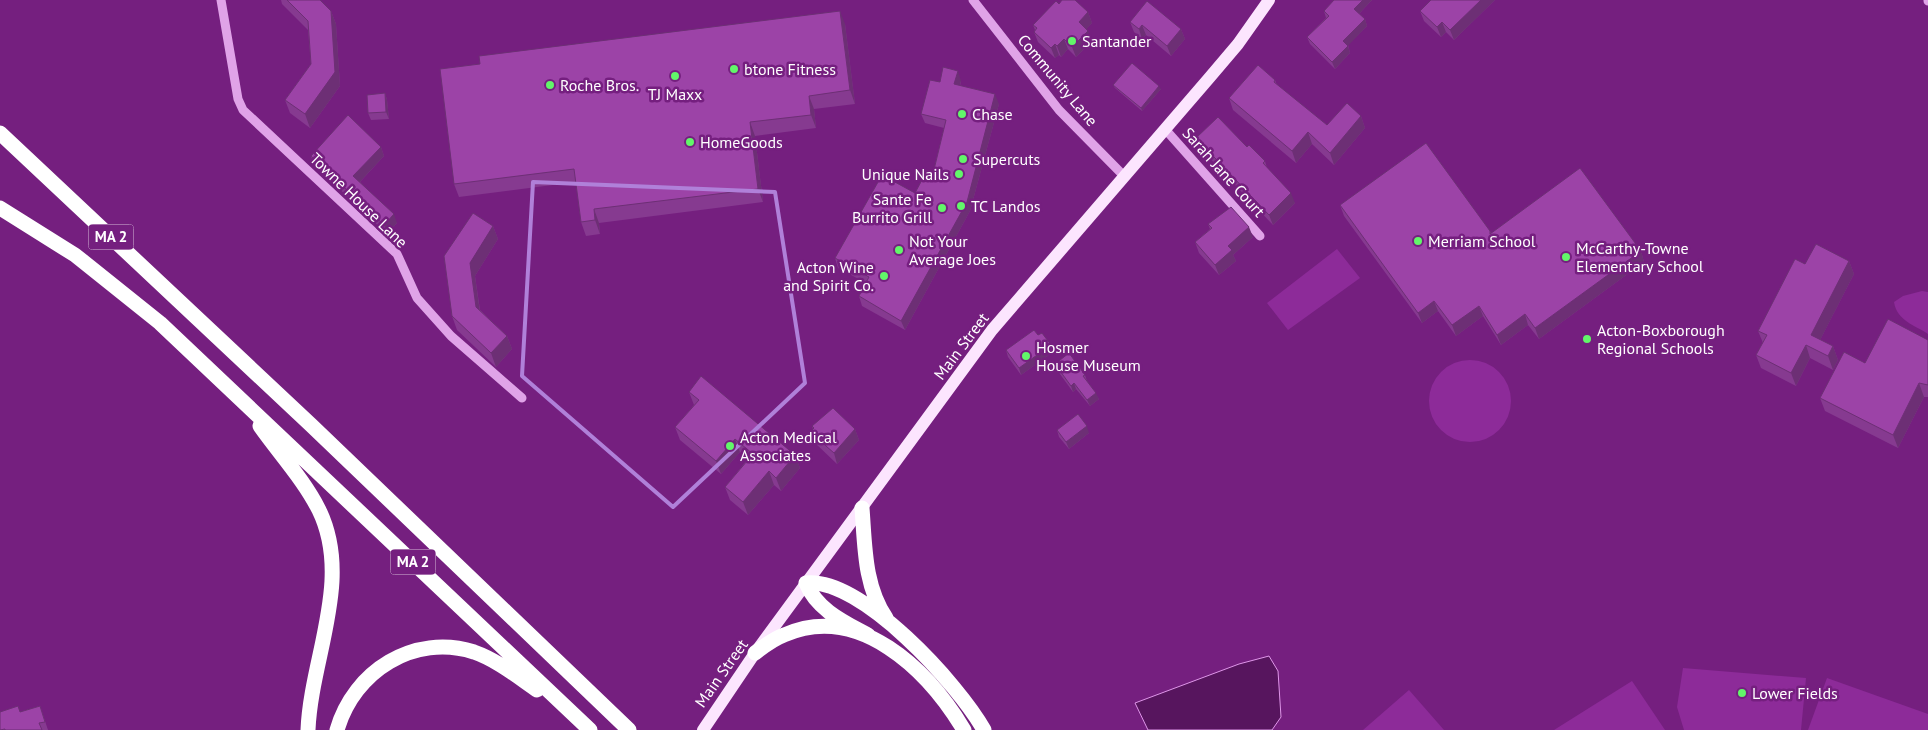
<svg xmlns="http://www.w3.org/2000/svg" width="1928" height="730" font-family="'PT Sans',sans-serif">
	<style>
		.green { fill: #8d2b99 }
		.water { fill: #57155e; stroke: #df96e9 }
		.lines { fill: none; stroke-linecap: round; stroke-linejoin: round }
		.minor { stroke: #e0a3e8; stroke-width: 9 }
		.major { stroke: #fce5fe; stroke-width: 12 }
		.highway { stroke: #fff; stroke-width: 15 }
		.wall { fill: #863a90 }
		.shaded-wall { fill: #6d2f75 }
		.building { fill: #9c43a7; stroke: #6d2f75 }
		.marked { fill: none; stroke: #b080d9; stroke-width: 4; stroke-linejoin: round }
		.poi-dot { fill: #62f66a; stroke: #751f7f; stroke-width: 2 }
		.labels { text-anchor: middle; stroke-width: 5; stroke-linejoin: round; paint-order: stroke }
		.shield { fill: #751f7f; stroke: #d6bcd9; stroke-width: 1 }
		.shield-label { font-size: 15px; font-weight: bold; fill: #fff }
		.poi-label { font-size: 16px; fill: #fff; stroke: #751f7f; text-anchor: start }
		.street-label { font-size: 16px; fill: #fff; stroke: #751f7f }
	</style>
	<rect width="100%" height="100%" fill="#751f7f"/>
	<path class="green" d="M1337,249L1360,278L1288,330L1267,303Z
		M1922,291L1928,292V334C1915,325 1897,321 1894,302L1903,296Z
		M1429 401a41 41 0 1 1 82 0a41 41 0 1 1-82 0Z
		M1683,668L1806,678L1801,730H1684L1677,707Z
		M1827,678L1928,714V730H1808Z
		M1632,681L1665,730H1554Z
		M1409,690L1444,730H1363Z"/>
	<path class="water" d="M1269,656L1278,671L1281,717L1272,730H1148L1135,703L1239,664Z"/>
	<g class="lines">
		<path class="minor" d="M221,0L238,99L243,110L397,254L417,298L451,336L522,398
			M973,0L1059,110L1124,176
			M1928,0V1
			M1165,129L1260,236"/>
		<path class="major" d="M703,730L755,653L992,330L1210,77L1238,44L1269,0"/>
		<path class="highway" d="M0,133L311,425L629,730
			M0,208L75,255L160,323L590,730
			M260,426C279,453 304,480 319,510C353,580 311,657 308,730
			M862,508C865,546 864,585 886,618
			M868,635C844,622 817,610 806,583C861,577 959,685 984,730
			M755,653C764,646 773,639 784,635C859,602 928,670 964,730
			M337,730C354,671 414,633 474,652C497,660 518,677 537,690"/>
	</g>
	<path class="wall" d="M281,0H320L331,11L336,24L340,86L310,128L290,113L285,100L311,64L308,30L282,4Z
		M1334,0H1372L1359,14L1365,19L1367,26L1348,45L1350,53L1335,69L1310,44L1307,37L1326,18L1324,11Z
		M1495,0L1454,40L1446,32L1441,37L1424,21L1420,11Z
		M1059,4L1088,12L1092,23L1086,29L1092,41L1076,57L1068,49L1061,57L1059,55L1055,58L1038,42L1034,32L1035,30L1033,25Z
		M1130,22L1181,29L1185,39L1171,56L1146,35L1142,39L1134,32Z
		M845,24L855,104L814,109L816,128L755,136L763,202L599,223L600,234L586,236L581,222L576,182L459,197L454,184Z
		M1275,80L1277,85L1327,125L1361,116L1365,128L1334,165L1312,144L1296,163L1233,110L1229,98Z
		M961,81L960,86L999,104L970,211L905,330L862,306L859,296L866,283L838,268L835,258L915,193L931,182L944,128L925,123L921,114L940,82Z
		M1113,85L1161,89L1142,111L1115,88Z
		M385,93L387,100L389,119L371,120L368,113Z
		M1196,138L1247,147L1265,161L1267,168L1295,203L1273,225L1200,148Z
		M381,147L384,156L360,182L397,223L387,234L314,165L311,156Z
		M1340,205L1490,231L1491,233L1641,251L1644,262L1539,339L1528,325L1501,345L1483,316L1456,336L1438,311L1422,323L1344,216Z
		M1208,224L1253,237L1233,255L1236,261L1219,275L1199,253L1195,242L1210,229Z
		M493,226L498,239L475,276L480,310L507,336L512,349L496,367L457,330L452,316Z
		M1849,261L1854,274L1820,340L1833,346L1838,360L1833,370L1810,358L1796,386L1761,368L1756,355L1763,343L1758,331L1805,264Z
		M1038,335L1051,345L1053,352L1021,375L1008,357L1006,350Z
		M1928,340V397H1924L1898,448L1825,411L1820,398L1865,363Z
		M1055,364L1085,375L1087,381L1099,399L1090,406L1076,389L1073,392L1057,370Z
		M689,392L795,455L800,468L781,491L774,485L748,515L730,500L725,487L748,459L740,452L721,474L680,440L675,427L694,405Z
		M812,426L855,429L859,440L837,464L814,442L810,432L813,429Z
		M1057,430L1089,433L1069,449L1059,437Z
		M40,706L48,730H0L20,712Z"/>
	<path class="shaded-wall" d="M1363,0H1372L1357,16L1354,9Z
		M1481,0H1495L1454,40L1450,30Z
		M331,11L336,24L340,86L310,128L305,114Z
		M840,11L845,24L855,104L850,90Z
		M1088,12L1092,23L1083,33L1079,22Z
		M1365,19L1367,26L1346,48L1343,41Z
		M1442,22L1446,32L1441,37L1437,27Z
		M1142,25L1146,35L1142,39L1139,29Z
		M1181,29L1185,39L1171,56L1167,46Z
		M1088,31L1092,41L1076,57L1072,47Z
		M1064,39L1068,49L1061,57L1057,46Z
		M1055,44L1059,55L1055,58L1051,48Z
		M1348,46L1350,53L1335,69L1332,62Z
		M958,71L961,81L957,94L954,84Z
		M1159,86L1161,89L1142,111L1141,108Z
		M385,93L387,100L389,119L386,112Z
		M995,94L999,104L970,211L905,330L901,321Z
		M809,96L814,109L816,128L811,115Z
		M1361,116L1365,128L1334,165L1330,153Z
		M750,122L755,136L763,202L758,189Z
		M1308,132L1312,144L1296,163L1292,151Z
		M381,147L384,156L357,185L353,176Z
		M1291,193L1295,203L1273,225L1269,215Z
		M594,209L599,223L600,234L595,220Z
		M394,214L397,223L387,234L384,225Z
		M493,226L498,239L475,276L481,320L476,307L470,263Z
		M1249,227L1253,237L1233,255L1236,261L1219,275L1215,265L1228,246Z
		M1641,251L1644,262L1539,339L1535,328Z
		M1849,261L1854,274L1816,348L1811,335Z
		M1434,301L1438,311L1422,323L1418,313Z
		M1479,306L1483,316L1456,336L1452,325Z
		M1525,314L1528,325L1501,345L1497,335Z
		M507,336L512,349L496,367L491,353Z
		M1051,345L1053,352L1021,375L1019,368Z
		M1806,345L1810,358L1796,386L1791,373Z
		M1833,346L1838,360L1833,370L1828,356Z
		M1074,383L1076,389L1073,392L1071,386Z
		M1919,383L1924,397L1898,448L1893,435Z
		M1096,393L1099,399L1090,406L1087,400Z
		M1087,426L1089,433L1069,449L1066,442Z
		M855,429L859,440L837,464L834,453Z
		M735,439L740,452L721,474L716,461Z
		M795,455L800,468L781,491L776,478Z
		M769,471L774,485L748,515L743,502Z"/>
	<path class="building" d="M287,0H320L331,11L335,72L305,114L285,100L311,64L308,21Z
		M1062,0H1075L1088,12L1079,22L1088,31L1072,47L1064,39L1057,46L1055,44L1051,48L1034,32L1037,28L1033,25L1056,1L1059,4Z
		M1334,0H1363L1354,9L1365,19L1343,41L1348,46L1332,62L1307,37L1329,16L1324,11Z
		M1431,0H1481L1450,30L1442,22L1437,27L1420,11Z
		M1147,1L1181,29L1167,46L1142,25L1139,29L1130,22Z
		M840,11L850,90L809,96L811,115L750,122L758,189L594,209L595,220L581,222L574,169L454,184L440,69L480,64L479,56Z
		M1132,63L1159,86L1141,108L1113,85Z
		M1258,65L1275,80L1274,82L1327,125L1347,103L1361,116L1330,153L1308,132L1292,151L1229,98Z
		M943,67L958,71L954,84L995,94L967,202L901,321L859,296L869,277L835,258L882,175L915,193L923,178L931,182L946,120L921,114L930,80L940,82Z
		M385,93L386,112L368,113L367,95Z
		M348,115L381,147L353,176L394,214L384,225L311,156Z
		M1218,117L1247,147L1249,145L1265,161L1263,163L1291,193L1269,215L1196,138Z
		M1426,143L1490,231V234L1580,168L1641,251L1535,328L1525,314L1497,335L1479,306L1452,325L1434,301L1418,313L1340,205Z
		M1231,207L1249,227L1228,246L1232,250L1215,265L1195,242L1212,228L1208,224Z
		M473,213L493,226L470,263L476,307L507,336L491,353L452,316L444,256Z
		M1816,244L1849,261L1811,335L1833,346L1828,356L1806,345L1791,373L1756,355L1767,335L1758,331L1795,259L1805,264Z
		M1888,319L1928,340V385L1919,383L1893,435L1820,398L1844,352L1865,363Z
		M1034,330L1038,335L1042,333L1051,345L1019,368L1006,350Z
		M1069,353L1085,375L1083,376L1096,393L1087,400L1074,383L1071,386L1055,364Z
		M701,376L795,455L776,478L769,471L743,502L725,487L753,454L735,439L716,461L675,427L699,400L689,392Z
		M833,408L855,429L834,453L810,432L814,428L812,426Z
		M1078,414L1087,426L1066,442L1057,430Z
		M18,706L20,712L40,706L45,722L39,723L42,730H5V729L0,730V712Z"/>
	<path class="marked" d="M533,182L775,192L805,383L673,507L522,376Z"/>
	<g class="poi-dot">
		<circle cx="1072" cy="41" r="5"/>
		<circle cx="734" cy="69" r="5"/>
		<circle cx="675" cy="76" r="5"/>
		<circle cx="550" cy="85" r="5"/>
		<circle cx="962" cy="114" r="5"/>
		<circle cx="690" cy="142" r="5"/>
		<circle cx="963" cy="159" r="5"/>
		<circle cx="959" cy="174" r="5"/>
		<circle cx="961" cy="206" r="5"/>
		<circle cx="942" cy="208" r="5"/>
		<circle cx="1418" cy="241" r="5"/>
		<circle cx="899" cy="250" r="5"/>
		<circle cx="1566" cy="257" r="5"/>
		<circle cx="884" cy="276" r="5"/>
		<circle cx="1587" cy="339" r="5"/>
		<circle cx="1026" cy="356" r="5"/>
		<circle cx="730" cy="446" r="5"/>
		<circle cx="1742" cy="693" r="5"/>
	</g>
	<g class="labels">
		<g class="shield">
			<rect x="88.5" y="224.5" width="45" height="25" rx="4"/>
			<rect x="390.5" y="549.5" width="45" height="25" rx="4"/>
		</g>
		<g class="shield-label">
			<text x="111" y="242">MA 2</text>
			<text x="413" y="567">MA 2</text>
		</g>
		<g class="poi-label">
			<text x="1082" y="47">Santander</text>
			<text x="744" y="75">btone Fitness</text>
			<text x="560" y="91">Roche Bros.</text>
			<text x="675" y="100" text-anchor="middle">TJ Maxx</text>
			<text x="972" y="120">Chase</text>
			<text x="700" y="148">HomeGoods</text>
			<text x="973" y="165">Supercuts</text>
			<text x="949" y="180" text-anchor="end">Unique Nails</text>
			<text x="932" y="205" text-anchor="end">Sante Fe<tspan x="932" dy="18">Burrito Grill</tspan></text>
			<text x="971" y="212">TC Landos</text>
			<text x="909" y="247">Not Your<tspan x="909" dy="18">Average Joes</tspan></text>
			<text x="1428" y="247">Merriam School</text>
			<text x="1576" y="254">McCarthy-Towne<tspan x="1576" dy="18">Elementary School</tspan></text>
			<text x="874" y="273" text-anchor="end">Acton Wine<tspan x="874" dy="18">and Spirit Co.</tspan></text>
			<text x="1597" y="336">Acton-Boxborough<tspan x="1597" dy="18">Regional Schools</tspan></text>
			<text x="1036" y="353">Hosmer<tspan x="1036" dy="18">House Museum</tspan></text>
			<text x="740" y="443">Acton Medical<tspan x="740" dy="18">Associates</tspan></text>
			<text x="1752" y="699">Lower Fields</text>
		</g>
		<g class="street-label">
			<text transform="translate(1058 80) rotate(50)" y="6">Community Lane</text>
			<text transform="translate(1224 172) rotate(48)" y="6">Sarah Jane Court</text>
			<text transform="translate(359 200) rotate(44)" y="6">Towne House Lane</text>
			<text transform="translate(961 346) rotate(-53)" y="6">Main Street</text>
			<text transform="translate(721 673) rotate(-55)" y="6">Main Street</text>
		</g>
	</g>
</svg>
